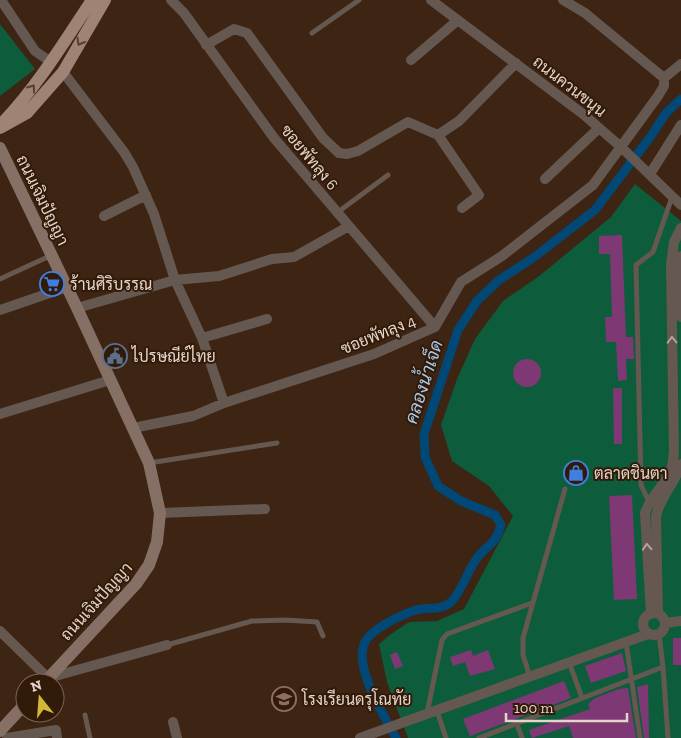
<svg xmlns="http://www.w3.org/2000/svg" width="681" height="738" font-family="'Zilla Slab',Sarabun,serif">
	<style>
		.green { fill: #0d5d3c }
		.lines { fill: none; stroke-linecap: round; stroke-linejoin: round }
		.canal { stroke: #004876; stroke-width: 9 }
		.building { fill: #7e3874 }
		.lane { stroke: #655850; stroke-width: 5 }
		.street { stroke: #655850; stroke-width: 10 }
		.secondary { stroke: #867065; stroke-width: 12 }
		.primary { stroke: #9f8374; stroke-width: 12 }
		.oneway { stroke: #583f2e }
		.oneway2 { stroke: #b1a299 }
		.labels { text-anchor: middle; stroke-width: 4; stroke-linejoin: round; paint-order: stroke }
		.street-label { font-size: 16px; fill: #e4d4c9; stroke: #321a09 }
		.poi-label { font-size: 16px; fill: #e4d4c9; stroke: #321a09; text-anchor: start }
		.water-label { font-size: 18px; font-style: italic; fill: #a6cbed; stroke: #321a09 }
	</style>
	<rect width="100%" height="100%" fill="#3d2413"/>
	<path class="green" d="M0,24L35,69L0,96Z
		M635,184L681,221V738H408L387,682L379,644L391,634L409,622L437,621L464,609L513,516L489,486L452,461L441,425L457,379L475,339L503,301L538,277L611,217Z"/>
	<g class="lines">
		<path class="canal" d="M396,738C384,716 353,667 365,642C371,629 403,614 416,610C427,607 443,611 452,601C462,590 467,573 475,561C485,545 495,547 501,525L495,515L461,501L438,486L425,457L424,434L458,330L477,301L499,280L533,258L595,210L651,136L666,113L681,99"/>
	</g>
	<path class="building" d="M622,235L626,337H633L634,359H626L627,380L618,381L616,342H606L605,317H612L610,254H599V236Z
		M513 373a14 14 0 1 1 28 0a14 14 0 1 1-28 0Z
		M613,388H622V444H614Z
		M632,495L637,599L614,600L609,496Z
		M673,638H681V665H673Z
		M471,650L473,656L488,650L495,669L470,676L465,662L453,666L450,657Z
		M397,652L403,666L395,669L390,655Z
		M622,653L626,671L591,683L585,666Z
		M564,681L571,698L470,736L463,719Z
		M648,684L649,738H644L637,687Z
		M628,688L636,738H573L569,726L532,738L529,730L590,709L588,704L595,698L619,689Z"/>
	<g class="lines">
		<path class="lane" d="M312,33L359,0
			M338,212L388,175
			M0,279L52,255
			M149,463L277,443
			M649,502L641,485L636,265L653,252L672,197
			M659,634L663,667L668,738
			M626,642L640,738
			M167,645L252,621L285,620L317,622L323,636
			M569,662L582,698
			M530,677L523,655V638L565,489
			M437,711L446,738
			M427,713L442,640L447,634L532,603
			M85,715L90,738
			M517,724L522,738
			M479,738L663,667"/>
		<path class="street" d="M1,0L35,51L51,62
			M171,0L184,13L274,138L435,327
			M431,0L583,114L621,147L681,205
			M206,45L234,29L247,33L323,138L339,153L347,154L358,151L408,122L438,135L459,121L516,63
			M411,60L458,20
			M63,72L124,152L133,167L154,214L175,280L202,338L224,403
			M664,78L681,64
			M438,135L479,195L462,208
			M650,174L681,125
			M545,179L599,128
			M104,216L146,195
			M681,256L680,262L681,317
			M77,308L175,280L219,276L272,259L294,257L349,226
			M0,310L67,287
			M202,338L267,319
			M0,414L110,380
			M133,428L193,416L224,403L374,354L435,327L461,282L502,256L593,185L658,96L664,86V78L585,13L563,0
			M160,513L265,509
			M643 624a11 11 0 1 1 22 0a11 11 0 1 1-22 0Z
			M651,614L645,513C651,496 663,487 670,472C673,466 673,459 674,452L671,265L674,242L681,228
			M658,614L656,517C659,498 675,484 681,464
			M665,623L681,621
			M0,631L48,678L167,645
			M173,722L177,738
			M7,738L56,730L57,738
			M360,738L648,634"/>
		<path class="secondary" d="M0,148L77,308L149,463L160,513L157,542L149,565L136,584L44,683
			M0,731L25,704"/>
		<path class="primary" d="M2,123C37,87 64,42 92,0
			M0,128L27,113L63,72L105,0"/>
	</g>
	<defs><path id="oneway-chevron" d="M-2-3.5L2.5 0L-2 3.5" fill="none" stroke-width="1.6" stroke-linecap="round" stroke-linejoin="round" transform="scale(1.25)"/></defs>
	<g class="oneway">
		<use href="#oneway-chevron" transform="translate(80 42) rotate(120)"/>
		<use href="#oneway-chevron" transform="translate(32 88) rotate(-54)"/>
	</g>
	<g class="oneway2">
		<use href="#oneway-chevron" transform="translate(672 340) rotate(-91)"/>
		<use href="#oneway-chevron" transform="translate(647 547) rotate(-93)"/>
	</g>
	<defs>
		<symbol id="supermarket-ring" viewBox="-11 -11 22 22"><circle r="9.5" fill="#321a09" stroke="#3f7fe0" stroke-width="1.5"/><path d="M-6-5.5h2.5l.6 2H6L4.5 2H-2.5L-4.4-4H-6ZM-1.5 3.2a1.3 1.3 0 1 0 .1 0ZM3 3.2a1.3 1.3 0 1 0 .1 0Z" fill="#3f7fe0"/></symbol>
		<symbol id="civic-ring" viewBox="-11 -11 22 22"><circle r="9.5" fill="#321a09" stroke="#5c6f8a" stroke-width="1.5"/><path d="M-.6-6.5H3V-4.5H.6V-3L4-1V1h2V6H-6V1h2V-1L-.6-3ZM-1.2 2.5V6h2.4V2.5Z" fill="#5c6f8a"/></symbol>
		<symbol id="shop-ring" viewBox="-11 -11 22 22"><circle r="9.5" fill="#321a09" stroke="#3f7fe0" stroke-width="1.5"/><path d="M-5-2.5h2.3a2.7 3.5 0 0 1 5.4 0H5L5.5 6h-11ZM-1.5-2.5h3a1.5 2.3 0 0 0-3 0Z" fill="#3f7fe0"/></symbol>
		<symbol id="school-ring" viewBox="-11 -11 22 22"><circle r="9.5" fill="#321a09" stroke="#8d6e63" stroke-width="1.5"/><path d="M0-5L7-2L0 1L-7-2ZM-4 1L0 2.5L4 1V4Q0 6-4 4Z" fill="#8d6e63"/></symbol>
	</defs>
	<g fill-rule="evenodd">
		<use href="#supermarket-ring" x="38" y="270" width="28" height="28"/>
		<use href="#civic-ring" x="101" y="342" width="28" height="28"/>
		<use href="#shop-ring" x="562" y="459" width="28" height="28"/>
		<use href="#school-ring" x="270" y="685" width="28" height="28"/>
	</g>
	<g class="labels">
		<g class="street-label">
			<text transform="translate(570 86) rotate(38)" y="6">ถนนควนขนุน</text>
			<text transform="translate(310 157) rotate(50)" y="6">ซอยพัทลุง 6</text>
			<text transform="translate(43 200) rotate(64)" y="6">ถนนเจิมปัญญา</text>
			<text transform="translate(378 334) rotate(-22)" y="6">ซอยพัทลุง 4</text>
			<text transform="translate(96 601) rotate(-48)" y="6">ถนนเจิมปัญญา</text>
		</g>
		<g class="poi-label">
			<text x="70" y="290">ร้านศิริบรรณ</text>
			<text x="132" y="362">ไปรษณีย์ไทย</text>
			<text x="594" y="479">ตลาดชินตา</text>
			<text x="302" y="705">โรงเรียนดรุโณทัย</text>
		</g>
		<g class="water-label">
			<text transform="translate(424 382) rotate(-72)" y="6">คลองน้ำเจ็ด</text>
		</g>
	</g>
	<g transform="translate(40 698) rotate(343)"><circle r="24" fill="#321a09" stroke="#796456"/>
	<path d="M0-4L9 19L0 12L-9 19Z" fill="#cfb837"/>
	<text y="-8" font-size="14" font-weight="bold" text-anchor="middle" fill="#e4d4c9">N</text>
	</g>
	<path d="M506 713v8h121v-8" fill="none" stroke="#e4d4c9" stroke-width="2.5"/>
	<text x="514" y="713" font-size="15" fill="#e4d4c9" stroke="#321a09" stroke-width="4" paint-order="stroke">100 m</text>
</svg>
